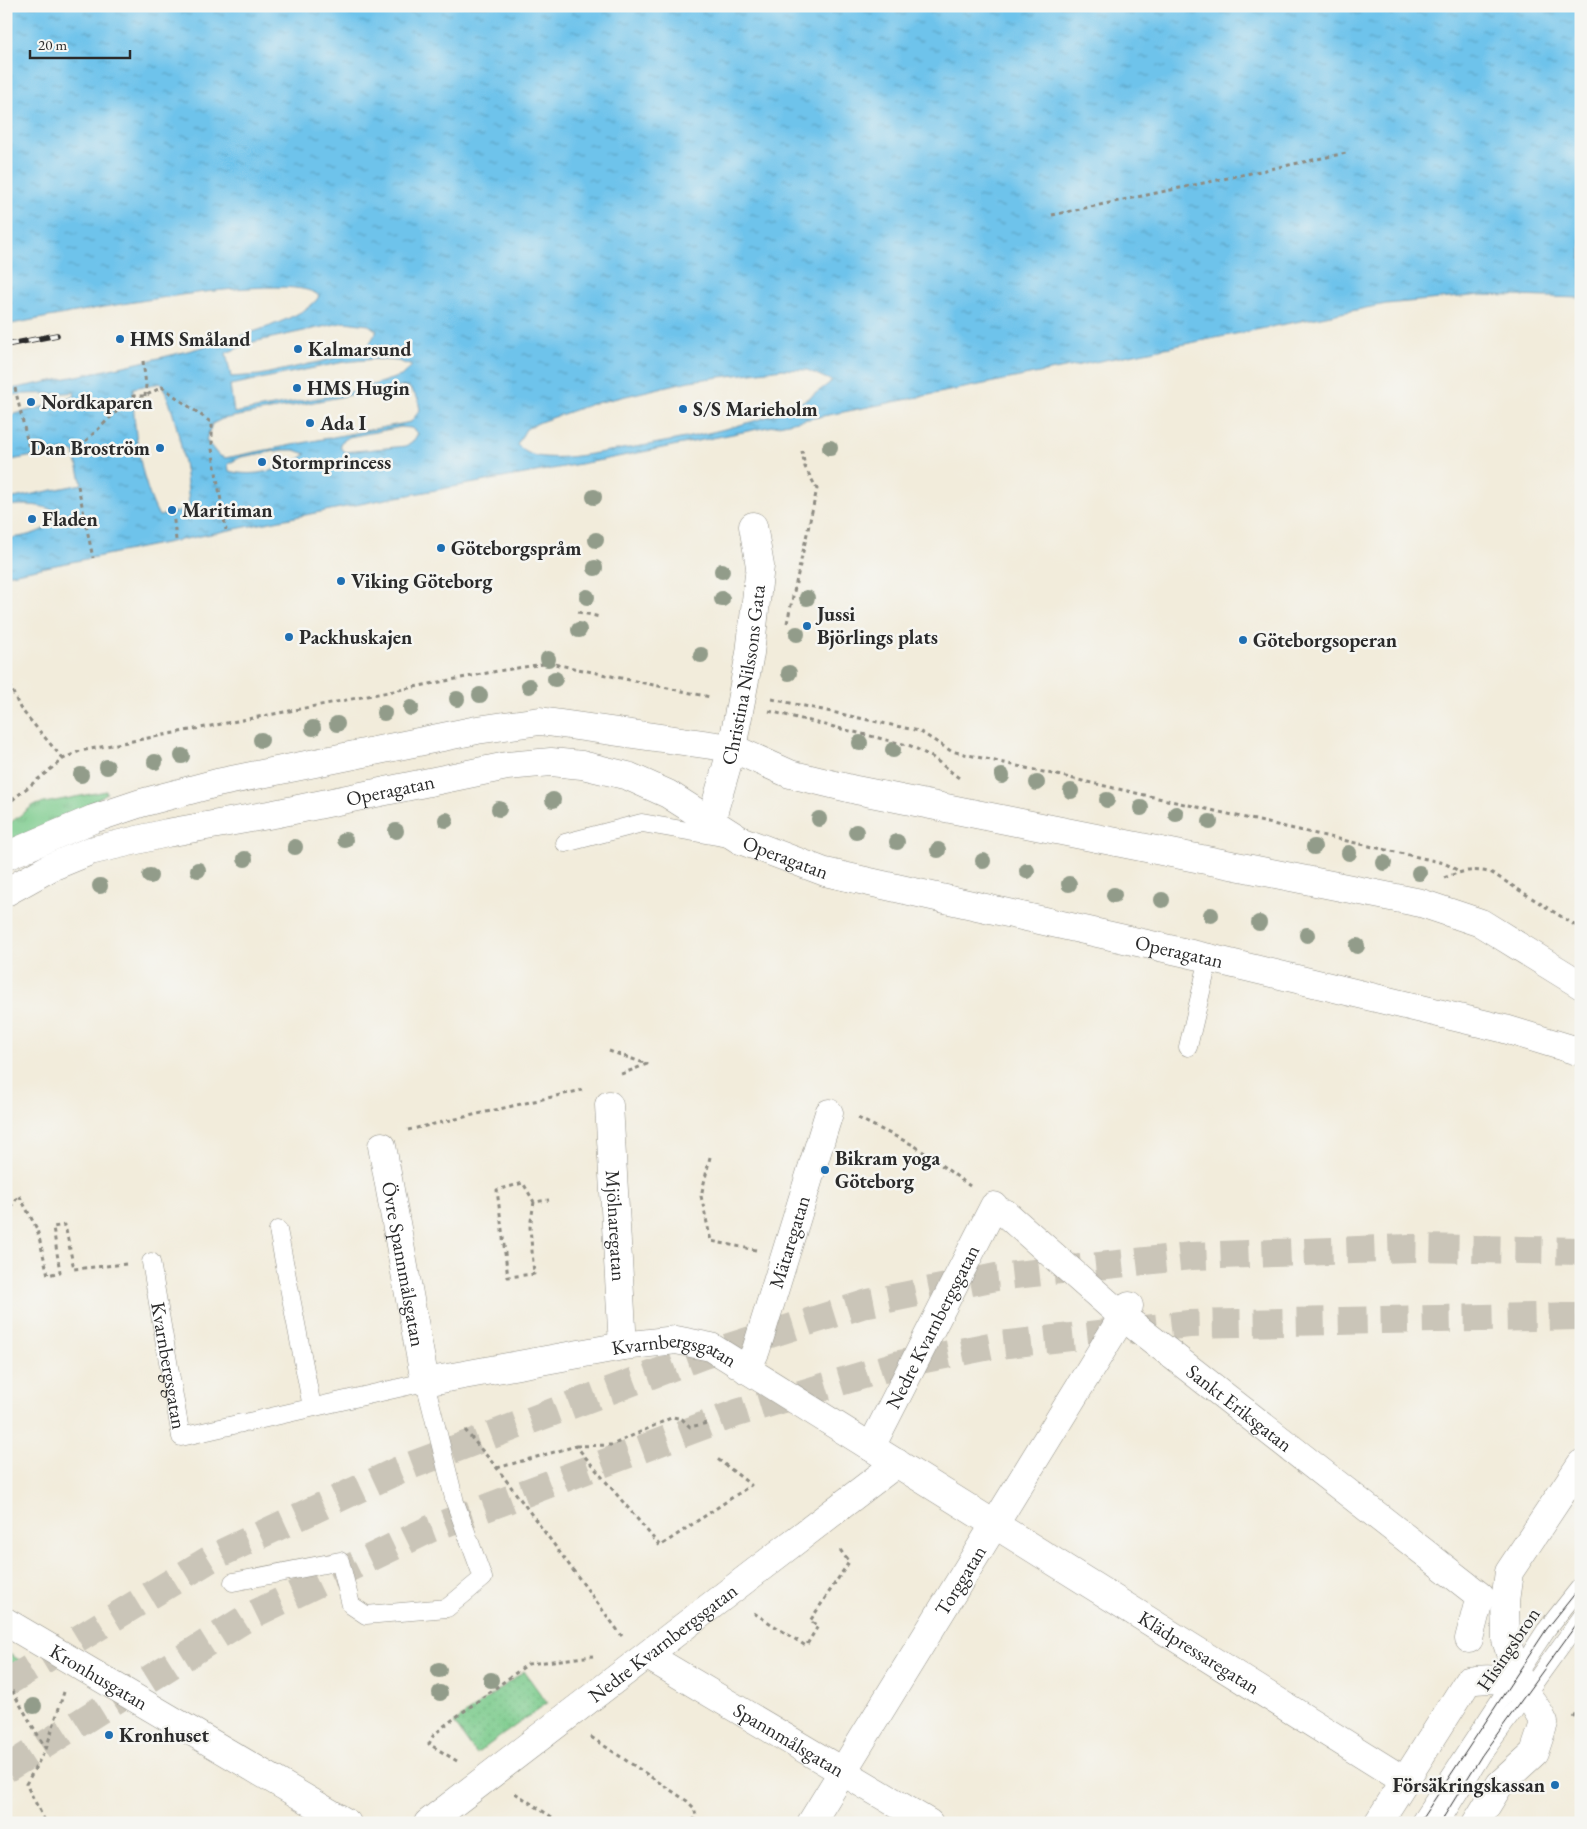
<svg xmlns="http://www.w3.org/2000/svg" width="1587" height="1829" font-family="'EB Garamond',serif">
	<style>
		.grass { fill: url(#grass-tufts); stroke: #537b5c }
		.park { fill: url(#park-dots); stroke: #537b5c }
		.water { fill: url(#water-ripples); stroke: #4c778b; fill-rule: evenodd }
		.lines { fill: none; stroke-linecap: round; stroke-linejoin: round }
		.highway-tunnel { stroke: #cac5b8; stroke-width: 28; stroke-dasharray: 28 14; stroke-linecap: butt }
		.lane-casing { stroke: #8e8c83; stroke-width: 19 }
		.street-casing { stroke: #8e8c83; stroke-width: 29 }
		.secondary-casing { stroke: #8e8c83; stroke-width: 29 }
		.path { stroke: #8e8c83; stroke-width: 3; stroke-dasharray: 4 4; stroke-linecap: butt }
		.lane { stroke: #fff; stroke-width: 18 }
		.street { stroke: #fff; stroke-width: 28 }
		.secondary { stroke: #fff; stroke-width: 28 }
		.tram { stroke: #2b2b2b; stroke-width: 1 }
		.rail-casing { stroke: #2b2b2b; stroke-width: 5.5 }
		.rail { stroke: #f6f6f2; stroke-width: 4; stroke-dasharray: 11; stroke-linecap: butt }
		.tree { fill: #929c8a }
		.poi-dot { fill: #1f6fb2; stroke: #f6f6f2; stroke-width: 2 }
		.labels { text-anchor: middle; stroke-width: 5; stroke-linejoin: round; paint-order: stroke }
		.poi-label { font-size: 20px; font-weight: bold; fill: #2b2b2b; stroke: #f6f6f2; text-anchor: start }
		.street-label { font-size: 20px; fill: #2b2b2b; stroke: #f6f6f2 }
	</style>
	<defs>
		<pattern id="grass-tufts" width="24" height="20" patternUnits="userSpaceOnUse" patternTransform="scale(1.25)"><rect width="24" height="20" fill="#7bcb8c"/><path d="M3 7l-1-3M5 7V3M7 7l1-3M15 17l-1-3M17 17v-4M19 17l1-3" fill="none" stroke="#6aae79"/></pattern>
		<pattern id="park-dots" width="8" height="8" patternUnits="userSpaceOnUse" patternTransform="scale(1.25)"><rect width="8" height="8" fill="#7bcb8c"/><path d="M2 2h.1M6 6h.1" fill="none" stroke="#6aae79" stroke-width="1.8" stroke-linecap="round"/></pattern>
		<pattern id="water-ripples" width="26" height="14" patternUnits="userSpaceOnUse" patternTransform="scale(1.25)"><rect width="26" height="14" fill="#6ec3eb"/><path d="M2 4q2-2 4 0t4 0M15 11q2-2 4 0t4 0" fill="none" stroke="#5b9fbf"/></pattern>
	</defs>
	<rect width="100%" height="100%" fill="#f6f6f2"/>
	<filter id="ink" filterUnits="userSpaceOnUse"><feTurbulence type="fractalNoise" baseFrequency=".02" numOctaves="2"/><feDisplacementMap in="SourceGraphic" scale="10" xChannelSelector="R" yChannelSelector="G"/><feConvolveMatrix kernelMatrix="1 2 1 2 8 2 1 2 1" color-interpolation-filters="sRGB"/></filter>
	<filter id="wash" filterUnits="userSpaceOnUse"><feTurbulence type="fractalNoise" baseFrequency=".0096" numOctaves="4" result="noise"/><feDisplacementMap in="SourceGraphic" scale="20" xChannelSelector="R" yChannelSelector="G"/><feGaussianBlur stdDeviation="1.12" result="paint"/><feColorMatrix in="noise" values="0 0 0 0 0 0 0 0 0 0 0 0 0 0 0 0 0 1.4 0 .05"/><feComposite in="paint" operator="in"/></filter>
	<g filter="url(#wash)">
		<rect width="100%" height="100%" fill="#f2ecdb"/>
		<path class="grass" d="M106,791L107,793L80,810L6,843V826L34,805Z"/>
		<path class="park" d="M6,1652L26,1664L6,1697Z
			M524,1671L547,1703L476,1754L454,1723Z"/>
		<path class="water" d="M6,6H1581V298L1481,295L1386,304L602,460L375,501L6,575V539C32,535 44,533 62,514C43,504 27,504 6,506V497L14,498L82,484L74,452L65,450L6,461L10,445L6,439V416L47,406L75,396L74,392C52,395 29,392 6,396V390C56,380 301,336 319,296C293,267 51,317 6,325ZM345,322L369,325L377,331L368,346L354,354L260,375L231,377L226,353L253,342ZM374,359L398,361L412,366L401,376L351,392L234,413L230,385L344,362ZM782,369L807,370L832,381C815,395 797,406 776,414C723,432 665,443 609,451C585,455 560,460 536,456C528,454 523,450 517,445L526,429L540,422L592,404L689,381ZM161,383C177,413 188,475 189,509L159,516C140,481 133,427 133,388ZM399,386L409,387L418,399L420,410L411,422L225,458L218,455L206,440L212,424L222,419ZM401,427L411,428L418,433L414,440L406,446L345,452L341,449L340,443L349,437ZM282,450H295L306,454C286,470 253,478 229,471L228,464L241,457Z"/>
	</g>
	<g filter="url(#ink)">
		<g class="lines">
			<path class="highway-tunnel" d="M6,1683L215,1556L399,1470L704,1355L868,1303L996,1277L1191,1256L1412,1248L1581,1251
				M6,1769L248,1617L430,1529L737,1413L900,1364L990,1346L1189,1324L1581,1316"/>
			<defs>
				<g id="lane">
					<path d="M565,843L642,823L728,838"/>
					<path d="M1188,1047L1209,958"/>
					<path d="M278,1230L312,1407"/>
					<path id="s1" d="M151,1262L181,1437L242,1423"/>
					<path d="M233,1582L340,1561L351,1605L366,1615L447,1608L483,1578L455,1502L425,1382L249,1422"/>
					<path d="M1419,1823L1546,1630L1581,1586"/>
					<path d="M1440,1823L1482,1755L1581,1618"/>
				</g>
				<g id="street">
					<path id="s2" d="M711,821L732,748L750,653L760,566L753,526"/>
					<path id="s3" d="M609,1105L623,1346"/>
					<path id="s4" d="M382,1146L425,1382L623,1346L676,1340L711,1347L1405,1781"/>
					<path id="s5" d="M1005,1213L1122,1316L1480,1596L1469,1639"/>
					<path id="s6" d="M747,1370L756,1350L829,1113"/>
					<path id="s7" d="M871,1447L994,1206"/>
					<path id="s8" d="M6,1622L347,1823"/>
					<path id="s9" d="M648,1656L929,1823"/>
					<path d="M1522,1689L1506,1640L1505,1601L1509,1572L1581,1464"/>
					<path id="s10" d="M428,1823L897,1463"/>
					<path id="s11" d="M811,1823L1129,1306"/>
					<path d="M1378,1823L1468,1681C1508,1674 1527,1686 1544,1723L1534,1753L1500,1784L1476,1823"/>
				</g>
				<g id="secondary">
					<path d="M6,856L93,819L141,803L217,783L477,730L540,721L732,748L790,774L856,790L1421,903L1481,923L1581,985"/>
					<path id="s12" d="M6,892L51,867L90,851L167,833L274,814L507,766L551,762L582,765L628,776L668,794L740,840L825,872L1209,958L1505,1029L1581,1052"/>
				</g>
			</defs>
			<use href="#lane" class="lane-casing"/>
			<use href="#street" class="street-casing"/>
			<use href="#secondary" class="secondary-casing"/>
			<path class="path" d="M1052,215L1346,153
				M143,361L146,385L145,396
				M15,388L31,457
				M74,452L133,396H145L162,387L212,423V449L226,530
				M78,486L93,558
				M6,502L9,506
				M173,512L176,540
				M578,612L600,617
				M787,623L817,489L805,467L802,451
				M6,677L20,708L63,759
				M772,699L919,731L951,751L1444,863L1459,871
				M769,711L911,746L932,757L959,778
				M6,805L63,759L80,751L498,671L550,663L710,697
				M1444,878C1461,871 1474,868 1492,873L1581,929
				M609,1051L647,1064L619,1075
				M858,1118L915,1146L970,1186
				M408,1130L582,1090
				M710,1157L701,1196L711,1241L756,1250
				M6,1181V1183
				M534,1202L530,1227L534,1274L508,1277L497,1190L523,1183L534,1202L549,1200
				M6,1214L19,1195L37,1229L48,1275L60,1272L53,1227L65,1225L74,1269L127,1264
				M465,1430L497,1468L622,1636
				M576,1446L612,1445L673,1417L682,1419L690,1427L707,1423
				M497,1468L576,1446L660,1546L751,1485L715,1457
				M754,1613L806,1646L818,1626L810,1621L849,1562L838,1547
				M6,1686L11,1689L46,1749L26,1784L46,1823
				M1573,1717L1581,1705
				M591,1737L687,1801L694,1808L696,1815L692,1823
				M46,1749L64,1692
				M457,1761L429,1744L433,1736L444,1726L528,1664L593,1656
				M515,1793L561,1823"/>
			<use href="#lane" class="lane"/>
			<use href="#street" class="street"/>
			<use href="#secondary" class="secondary"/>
			<path class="tram" d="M1419,1823L1546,1630L1581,1586
				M1440,1823L1482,1755L1581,1618"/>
			<defs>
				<path id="rail" d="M6,345L57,335"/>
			</defs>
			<use href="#rail" class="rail-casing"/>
			<use href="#rail" class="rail"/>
		</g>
		<g class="tree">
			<circle cx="830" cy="448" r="8"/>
			<circle cx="594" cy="497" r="8"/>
			<circle cx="596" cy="540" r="8"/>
			<circle cx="595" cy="568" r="8"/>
			<circle cx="722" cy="571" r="8"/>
			<circle cx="587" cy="597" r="8"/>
			<circle cx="807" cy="598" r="8"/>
			<circle cx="722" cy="599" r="8"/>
			<circle cx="579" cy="630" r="8"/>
			<circle cx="797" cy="634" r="8"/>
			<circle cx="701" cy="655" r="8"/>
			<circle cx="548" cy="659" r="8"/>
			<circle cx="789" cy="673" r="8"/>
			<circle cx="555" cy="679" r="8"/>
			<circle cx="529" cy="686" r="8"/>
			<circle cx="480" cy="695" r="8"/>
			<circle cx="457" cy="699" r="8"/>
			<circle cx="411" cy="708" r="8"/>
			<circle cx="384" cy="713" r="8"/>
			<circle cx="337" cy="724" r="8"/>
			<circle cx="313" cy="728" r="8"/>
			<circle cx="261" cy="740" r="8"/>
			<circle cx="860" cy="743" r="8"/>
			<circle cx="893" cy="750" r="8"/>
			<circle cx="182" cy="756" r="8"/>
			<circle cx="155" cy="762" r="8"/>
			<circle cx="107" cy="767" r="8"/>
			<circle cx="81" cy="775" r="8"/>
			<circle cx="1002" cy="776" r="8"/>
			<circle cx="1037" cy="783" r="8"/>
			<circle cx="1071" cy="791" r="8"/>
			<circle cx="553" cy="800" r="8"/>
			<circle cx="1107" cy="800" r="8"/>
			<circle cx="1141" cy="808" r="8"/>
			<circle cx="499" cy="809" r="8"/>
			<circle cx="1176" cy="814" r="8"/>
			<circle cx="819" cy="819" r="8"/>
			<circle cx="446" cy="820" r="8"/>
			<circle cx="1210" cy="822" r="8"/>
			<circle cx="396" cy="831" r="8"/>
			<circle cx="856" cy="832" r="8"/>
			<circle cx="345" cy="840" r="8"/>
			<circle cx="897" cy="842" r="8"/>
			<circle cx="295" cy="847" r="8"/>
			<circle cx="1314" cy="847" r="8"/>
			<circle cx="938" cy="850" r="8"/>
			<circle cx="1349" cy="853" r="8"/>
			<circle cx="245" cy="859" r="8"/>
			<circle cx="983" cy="861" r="8"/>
			<circle cx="1384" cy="863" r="8"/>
			<circle cx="198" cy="870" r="8"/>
			<circle cx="1027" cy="871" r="8"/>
			<circle cx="1419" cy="873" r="8"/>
			<circle cx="150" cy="876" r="8"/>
			<circle cx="1069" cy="884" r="8"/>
			<circle cx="100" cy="886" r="8"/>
			<circle cx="1114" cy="895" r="8"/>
			<circle cx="1162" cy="900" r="8"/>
			<circle cx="1211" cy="915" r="8"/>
			<circle cx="1259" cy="923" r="8"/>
			<circle cx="1307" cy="935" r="8"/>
			<circle cx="1357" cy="946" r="8"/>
			<circle cx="439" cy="1670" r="8"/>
			<circle cx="491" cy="1680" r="8"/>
			<circle cx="440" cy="1693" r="8"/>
			<circle cx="34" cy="1706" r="8"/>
		</g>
	</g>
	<g class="poi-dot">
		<circle cx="120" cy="339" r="5"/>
		<circle cx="298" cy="349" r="5"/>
		<circle cx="297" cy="388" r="5"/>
		<circle cx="31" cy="402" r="5"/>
		<circle cx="683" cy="409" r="5"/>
		<circle cx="310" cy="423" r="5"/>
		<circle cx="160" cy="448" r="5"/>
		<circle cx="262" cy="462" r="5"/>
		<circle cx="172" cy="510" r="5"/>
		<circle cx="32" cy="519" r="5"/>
		<circle cx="441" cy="548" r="5"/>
		<circle cx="341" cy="581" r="5"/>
		<circle cx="807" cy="626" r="5"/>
		<circle cx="289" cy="637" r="5"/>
		<circle cx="1243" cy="640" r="5"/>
		<circle cx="825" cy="1170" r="5"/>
		<circle cx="109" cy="1735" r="5"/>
		<circle cx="1555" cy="1785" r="5"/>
	</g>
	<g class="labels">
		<g class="poi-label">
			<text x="130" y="346">HMS Småland</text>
			<text x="308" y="356">Kalmarsund</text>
			<text x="307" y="395">HMS Hugin</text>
			<text x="41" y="409">Nordkaparen</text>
			<text x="693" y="416">S/S Marieholm</text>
			<text x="320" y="430">Ada I</text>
			<text x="150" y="455" text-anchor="end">Dan Broström</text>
			<text x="272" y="469">Stormprincess</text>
			<text x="182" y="517">Maritiman</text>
			<text x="42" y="526">Fladen</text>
			<text x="451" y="555">Göteborgspråm</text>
			<text x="351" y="588">Viking Göteborg</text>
			<text x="817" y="621">Jussi<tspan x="817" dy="23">Björlings plats</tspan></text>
			<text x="299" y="644">Packhuskajen</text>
			<text x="1253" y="647">Göteborgsoperan</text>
			<text x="835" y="1165">Bikram yoga<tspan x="835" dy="23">Göteborg</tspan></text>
			<text x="119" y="1742">Kronhuset</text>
			<text x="1545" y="1792" text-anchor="end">Försäkringskassan</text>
		</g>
		<g class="street-label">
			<text dy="7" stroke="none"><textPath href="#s2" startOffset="150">Christina Nilssons Gata</textPath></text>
			<text dy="7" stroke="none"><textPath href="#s12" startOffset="400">Operagatan</textPath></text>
			<text dy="7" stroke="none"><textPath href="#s12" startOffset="820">Operagatan</textPath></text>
			<text dy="7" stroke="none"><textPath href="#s12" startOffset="1225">Operagatan</textPath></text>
			<text dy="7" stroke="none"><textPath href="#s3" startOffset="121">Mjölnaregatan</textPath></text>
			<text dy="7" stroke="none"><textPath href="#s6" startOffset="135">Mätaregatan</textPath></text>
			<text dy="7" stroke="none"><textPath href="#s4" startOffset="120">Övre Spannmålsgatan</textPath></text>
			<text dy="7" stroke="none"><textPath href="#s7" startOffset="135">Nedre Kvarnbergsgatan</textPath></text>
			<text dy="7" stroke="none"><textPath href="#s4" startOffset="494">Kvarnbergsgatan</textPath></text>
			<text dy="7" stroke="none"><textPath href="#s1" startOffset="105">Kvarnbergsgatan</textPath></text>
			<text dy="7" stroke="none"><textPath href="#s5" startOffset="305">Sankt Eriksgatan</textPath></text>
			<text dy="7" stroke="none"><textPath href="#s11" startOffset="285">Torggatan</textPath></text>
			<text dy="7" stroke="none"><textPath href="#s10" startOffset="296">Nedre Kvarnbergsgatan</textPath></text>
			<text transform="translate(1508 1649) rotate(-56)" y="7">Hisingsbron</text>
			<text dy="7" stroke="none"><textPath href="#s4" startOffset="1106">Klädpressaregatan</textPath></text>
			<text dy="7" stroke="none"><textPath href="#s8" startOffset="108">Kronhusgatan</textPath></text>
			<text dy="7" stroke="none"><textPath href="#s9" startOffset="164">Spannmålsgatan</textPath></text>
		</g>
	</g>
	<rect width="1587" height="1829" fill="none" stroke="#f6f6f2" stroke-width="25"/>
	<path d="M30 50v8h100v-8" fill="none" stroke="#2b2b2b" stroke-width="2.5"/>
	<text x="38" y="50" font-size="15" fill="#2b2b2b" stroke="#f6f6f2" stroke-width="4" paint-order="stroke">20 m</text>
</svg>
